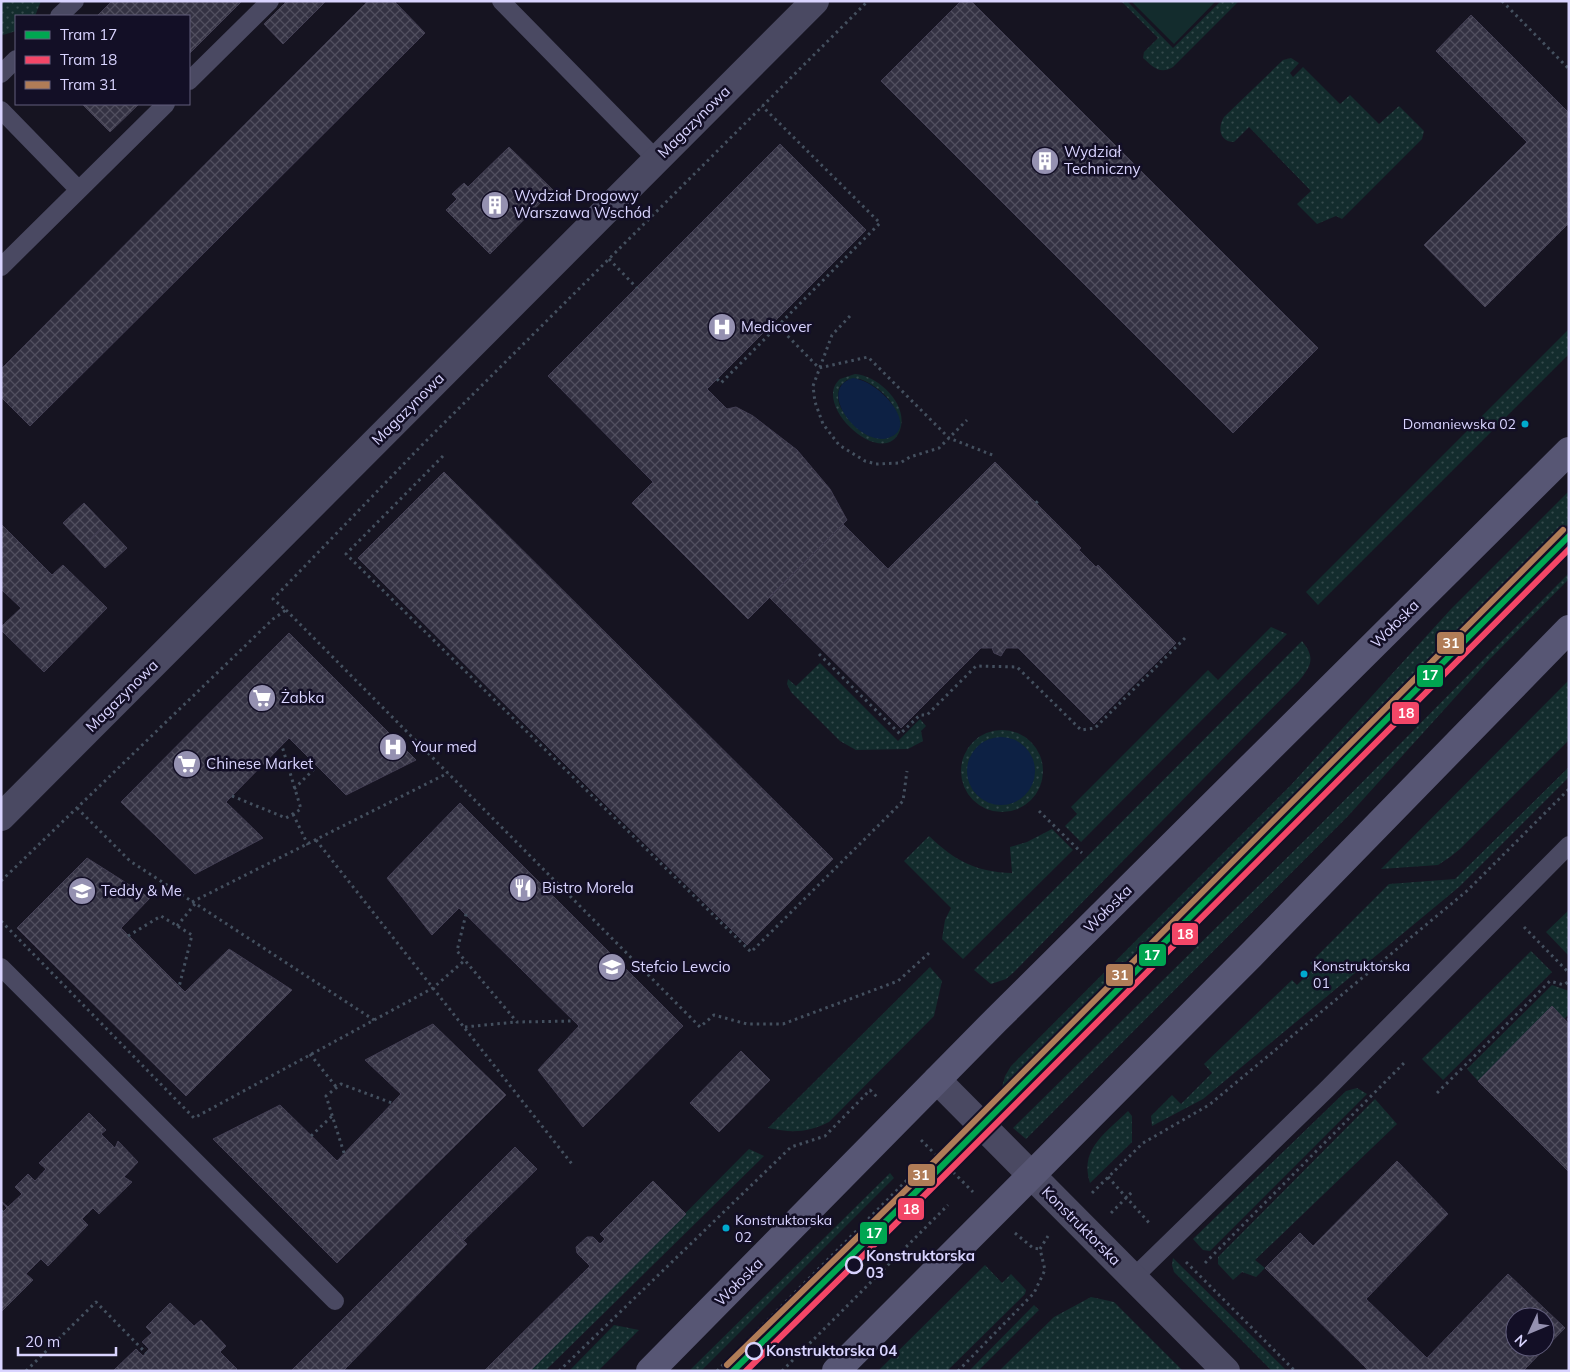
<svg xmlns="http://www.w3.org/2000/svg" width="1570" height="1372" font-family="Mulish,sans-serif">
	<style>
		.grass { fill: url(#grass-dots); fill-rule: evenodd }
		.garden { fill: #132c2d }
		.water { fill: #0d2144 }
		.building { fill: url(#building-cross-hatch); stroke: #433f54; fill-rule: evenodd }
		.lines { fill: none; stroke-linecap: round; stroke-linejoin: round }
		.path { stroke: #44505f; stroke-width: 3; stroke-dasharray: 2.5 4; stroke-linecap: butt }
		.service { stroke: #4a4962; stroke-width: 18 }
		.minor { stroke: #4a4962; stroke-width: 28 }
		.tertiary { stroke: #4a4962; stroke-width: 28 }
		.secondary { stroke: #575674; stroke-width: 28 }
		.tram-1-casing { stroke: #130f26; stroke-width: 10 }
		.tram-2-casing { stroke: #130f26; stroke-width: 10 }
		.tram-3-casing { stroke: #130f26; stroke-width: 10 }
		.tram-1 { stroke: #00a651; stroke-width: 6 }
		.tram-2 { stroke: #f34667; stroke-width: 6 }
		.tram-3 { stroke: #b07c57; stroke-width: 6 }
		.bus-dot { fill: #00a9ce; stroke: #130f26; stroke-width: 2 }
		.stop-dot { fill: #130f26; stroke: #d9d4ff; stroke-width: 2.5 }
		.labels { text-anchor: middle; stroke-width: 5; stroke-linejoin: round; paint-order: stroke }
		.bus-label { font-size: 14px; fill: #d9d4ff; stroke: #130f26; text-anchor: start }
		.street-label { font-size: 15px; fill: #d9d4ff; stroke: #130f26 }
		.poi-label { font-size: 15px; fill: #d9d4ff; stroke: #130f26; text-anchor: start }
		.stop-label { font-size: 15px; font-weight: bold; fill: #d9d4ff; stroke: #130f26; text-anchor: start }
		.line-badge { stroke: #130f26; stroke-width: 2 }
		.badge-label { font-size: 14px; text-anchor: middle; font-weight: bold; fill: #fff }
	</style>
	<defs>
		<pattern id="grass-dots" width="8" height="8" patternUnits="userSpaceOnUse" patternTransform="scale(1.25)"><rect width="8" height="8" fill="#132c2d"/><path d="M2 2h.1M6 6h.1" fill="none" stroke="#354a4c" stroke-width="1.8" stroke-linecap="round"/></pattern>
		<pattern id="building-cross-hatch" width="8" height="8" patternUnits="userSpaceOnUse" patternTransform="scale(1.25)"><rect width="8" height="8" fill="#343243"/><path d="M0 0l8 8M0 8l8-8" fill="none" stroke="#514f5f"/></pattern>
	</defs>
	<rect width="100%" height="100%" fill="#161421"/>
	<path class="grass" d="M1,1H41L35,16H16V31L3,35H1Z
		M1121,1H1127L1173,48L1221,1H1239L1173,67C1160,75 1153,67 1143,58L1144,52L1158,38Z
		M1291,58L1299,63L1290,73L1293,77L1303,67L1340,104L1350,95L1379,124L1399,106L1424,131L1422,139L1342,219L1336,216L1317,224L1297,204L1311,191L1249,127L1234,142C1220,142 1217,128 1224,117L1283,60Z
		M1569,329V354L1318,605L1306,592Z
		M855,374C879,376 909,405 900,430C885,472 810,405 840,379ZM860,379C881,387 899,404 898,427L894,435L887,438C866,428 829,416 840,386L847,380Z
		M1569,491V523L999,1098L1005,1076L1011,1066L1291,785L1451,609Z
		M1569,573V579L1488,661L1348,816L1026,1139L1013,1128L1312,833Z
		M1271,627L1287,634L1081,842L1065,826L1077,814L1071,807L1208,670L1218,680Z
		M1302,641C1316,658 1311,666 1299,681L1014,972L1006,979L991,984L974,970Z
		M820,663L898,741L920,719L926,726L921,731L923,741L908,749L856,750L840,741L791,692L787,684L788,679L796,686Z
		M1569,680V740L1460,849L1450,857L1438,865L1381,869Z
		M961 771a41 41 0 1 1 82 0a41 41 0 1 1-82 0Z
		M1569,767V777L1459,887L1203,1099L1152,1126L1151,1116L1172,1095L1181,1104L1212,1073L1204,1064L1292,980L1297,985L1314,968L1310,963L1389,884L1455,879Z
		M1052,829L1073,850L963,959L942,939L945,920L951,908L904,861L929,836C955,861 976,872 1012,873L1010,847L1027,842Z
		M1569,910V954L1568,955L1546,932Z
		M1531,951L1552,972L1443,1080L1422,1059Z
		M930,967L942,981L934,1016L829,1122C807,1133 792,1133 768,1128Z
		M1552,985L1569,991V1014L1564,1019L1552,1006L1478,1081L1467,1069Z
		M1357,1088L1367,1094L1210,1251L1203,1250L1193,1239L1346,1091Z
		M1375,1099L1397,1124L1255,1260L1265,1268L1256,1277L1242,1272L1233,1280L1218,1264V1257Z
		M1128,1111L1132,1116V1142L1090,1183C1079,1149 1106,1133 1128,1111Z
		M749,1149L764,1156L545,1371H529Z
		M890,1173L894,1178L701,1371H689Z
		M1173,1258L1285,1369L1287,1371H1272L1174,1272L1172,1265Z
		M985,1265L1002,1283L1011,1274L1026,1290L1025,1294L947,1371H878Z
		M1091,1297L1114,1302L1183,1371H999L1054,1317Z
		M1034,1305L1039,1310L978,1371H969Z
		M614,1325L639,1330L598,1371H569Z"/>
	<path class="garden" d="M1131,1H1216L1174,44Z"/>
	<path class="water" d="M853,378C880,381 921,428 888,438C859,447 815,389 853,378Z
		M967 771a34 34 0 1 1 68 0a34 34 0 1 1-68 0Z"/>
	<path class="building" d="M112,1H242L189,54V16H97Z
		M287,1H326L283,44L264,24Z
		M368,1H394L425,33L30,426L1,397V369Z
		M961,1H971L1318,348L1233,433L881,81Z
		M1471,15L1569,113V223L1485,307L1424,245L1527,142L1436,51Z
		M82,104H139L110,132Z
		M780,144L866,230L707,389L727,409L736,407L753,416L797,450L830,489L847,520L748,619L632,503L653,482L548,376Z
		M509,147L553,190L490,254L446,210L457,199L452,194L464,183L468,187Z
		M995,462L1081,548L1079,550L1096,567L1098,565L1176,643L1094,724L1018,648H1006L1001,656L994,653L992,648H981L901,728L769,597L843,524L888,569Z
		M444,472L833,859L747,945L358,558Z
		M84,503L105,525L84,545L63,523Z
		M1,524L52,575L63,565L107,608L44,672L1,630V627L21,608L1,589Z
		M105,525L127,548L105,568L84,545Z
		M289,633L416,760L346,795L289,738L226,802L263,838L195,874L121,802Z
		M460,803L683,1026L583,1127L538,1070L579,1026L459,908L432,935L387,878Z
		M87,858L150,898L121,928L185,992L229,949L292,990L186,1096L17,928Z
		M1552,1006L1569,1024V1172L1478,1081Z
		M433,1024L506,1095L337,1263L213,1139L280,1105L337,1161L401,1094L365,1060Z
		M741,1051L770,1080L719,1132L690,1103Z
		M89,1113L106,1130L101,1134L115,1148L118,1141L138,1162L124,1177L132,1182L99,1214L93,1208L82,1219L88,1225L48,1266L41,1259L26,1274L33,1280L1,1312V1214L7,1208L1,1201L8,1207L22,1194L15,1187L28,1174L35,1181L46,1169L39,1163Z
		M515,1147L537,1169L463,1241L442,1220Z
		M1397,1161L1448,1214L1366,1299L1427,1358L1508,1274L1565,1328L1523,1371H1369L1265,1268L1300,1233L1313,1246ZM1515,1317H1545V1347H1515Z
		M653,1181L686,1214L530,1371H484L590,1266L577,1253L576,1247L587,1237H593L600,1244L605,1239L600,1234Z
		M442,1220L467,1244L343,1371H291Z
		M170,1303L194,1326L201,1320L226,1346L220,1352L237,1369L235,1371L114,1370L136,1349L143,1356L149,1349L142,1342L152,1333L146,1327Z"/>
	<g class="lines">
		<path class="path" d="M1502,1L1569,69
			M609,259L637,288
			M850,316L832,335L813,386L815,402L823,424L839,445L865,461L876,464L900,463L910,457L939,448L967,420
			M774,322L819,368L868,357L949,438L995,456
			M717,379L721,383L880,223L762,106
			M443,456L346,554L751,952L903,801L907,771
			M1036,503L1039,500
			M286,610L700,1027L714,1015L747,1024H783L898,981L929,953
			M819,654L900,734L920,715H927L976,666L1017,667L1081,730L1095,728L1185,638
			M294,789L317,766
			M232,796L286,818L301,809L282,746
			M77,808L130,861L374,1020
			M1039,811L1082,853
			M293,814L308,845
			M316,840L572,1164
			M1,881L273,619L286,610L273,599L422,445L868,1
			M192,902L448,773
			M466,914L457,951L517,1022L573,1021
			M1,921L194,1118L433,988L465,960
			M177,926L195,904
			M1524,927L1569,973
			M128,936L161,916L192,935L179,987
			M1568,1020L1569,1019
			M465,1027L516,1022
			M310,1054L337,1088
			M1437,1093L1550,981L1564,985L1569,981
			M311,1136L332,1116
			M921,1140L973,1192
			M344,1153L326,1096L341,1084L392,1103
			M1108,1177L1151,1225
			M1092,1193L1143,1143L1209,1105L1468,890L1569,789
			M1,1211L3,1212
			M1111,1213L1132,1192
			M1015,1233L1033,1248L1040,1249
			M1186,1262L1295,1371
			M1205,1263L1405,1062
			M26,1371L96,1302L146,1353
			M559,1371L791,1147L825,1136L870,1090L877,1097
			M717,1371L915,1172
			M782,1371L948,1205
			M958,1371L1034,1293L1045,1270L1040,1249L1048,1236"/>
		<path class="service" d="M501,1L657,160
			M59,16L75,1
			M1,74L16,59
			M189,81L270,1
			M1,110L79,190
			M1,267L166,104
			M1,967L335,1301
			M1133,1278L1327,1089L1569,845"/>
		<path class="minor" d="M1,817L815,1"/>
		<path class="tertiary" d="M937,1080L1226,1371"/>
		<path class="secondary" d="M650,1371L996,1020L1569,451
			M836,1371L1251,955L1569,629"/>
		<defs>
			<path id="tram-1" d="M733,1371L925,1183L1569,536"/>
			<path id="tram-2" d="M746,1371L931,1189L1569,549"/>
			<path id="tram-3" d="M727,1365L919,1177L1563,530"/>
		</defs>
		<use href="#tram-1" class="tram-1-casing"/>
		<use href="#tram-2" class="tram-2-casing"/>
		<use href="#tram-3" class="tram-3-casing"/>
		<use href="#tram-1" class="tram-1"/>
		<use href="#tram-2" class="tram-2"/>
		<use href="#tram-3" class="tram-3"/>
	</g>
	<defs>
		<symbol id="building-disc" viewBox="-11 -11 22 22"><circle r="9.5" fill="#9591b1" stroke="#130f26"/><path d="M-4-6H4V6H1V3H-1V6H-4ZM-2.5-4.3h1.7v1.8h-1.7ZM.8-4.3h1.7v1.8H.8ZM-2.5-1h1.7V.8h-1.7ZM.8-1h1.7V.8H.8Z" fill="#fff"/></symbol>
		<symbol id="hospital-disc" viewBox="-11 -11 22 22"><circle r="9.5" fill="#9591b1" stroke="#130f26"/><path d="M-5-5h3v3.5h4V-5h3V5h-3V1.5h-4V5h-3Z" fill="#fff"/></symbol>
		<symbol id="supermarket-disc" viewBox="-11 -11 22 22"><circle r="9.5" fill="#9591b1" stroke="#130f26"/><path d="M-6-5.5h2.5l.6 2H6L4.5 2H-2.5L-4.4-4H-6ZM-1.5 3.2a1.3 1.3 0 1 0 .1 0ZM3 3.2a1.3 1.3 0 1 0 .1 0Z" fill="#fff"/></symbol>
		<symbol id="restaurant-disc" viewBox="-11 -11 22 22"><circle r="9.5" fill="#9591b1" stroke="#130f26"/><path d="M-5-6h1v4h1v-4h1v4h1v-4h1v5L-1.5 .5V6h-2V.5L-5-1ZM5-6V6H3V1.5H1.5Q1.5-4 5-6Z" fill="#fff"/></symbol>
		<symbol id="school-disc" viewBox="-11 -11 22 22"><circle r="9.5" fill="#9591b1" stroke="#130f26"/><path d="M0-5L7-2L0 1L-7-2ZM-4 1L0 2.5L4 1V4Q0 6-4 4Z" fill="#fff"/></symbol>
	</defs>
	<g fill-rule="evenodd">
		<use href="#building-disc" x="1029" y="145" width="32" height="32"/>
		<use href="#building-disc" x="479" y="189" width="32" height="32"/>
		<use href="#hospital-disc" x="706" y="311" width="32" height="32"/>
		<use href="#supermarket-disc" x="246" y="682" width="32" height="32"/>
		<use href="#hospital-disc" x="377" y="731" width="32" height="32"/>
		<use href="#supermarket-disc" x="171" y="748" width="32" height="32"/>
		<use href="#restaurant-disc" x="507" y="872" width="32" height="32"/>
		<use href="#school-disc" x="66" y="875" width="32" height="32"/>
		<use href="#school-disc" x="596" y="951" width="32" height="32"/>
	</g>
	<g class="bus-dot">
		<circle cx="1525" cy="424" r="4.5"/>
		<circle cx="1304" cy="974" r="4.5"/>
		<circle cx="726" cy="1228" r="4.5"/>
	</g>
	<g class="stop-dot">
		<circle cx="854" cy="1265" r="8"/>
		<circle cx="754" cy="1351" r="8"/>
	</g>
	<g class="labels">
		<g class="bus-label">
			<text x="1516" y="429" text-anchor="end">Domaniewska 02</text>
			<text x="1313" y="971">Konstruktorska<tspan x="1313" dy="17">01</tspan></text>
			<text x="735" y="1225">Konstruktorska<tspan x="735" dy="17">02</tspan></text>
		</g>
		<g class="street-label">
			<text transform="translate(694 122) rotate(-45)" y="5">Magazynowa</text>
			<text transform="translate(408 409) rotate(-45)" y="5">Magazynowa</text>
			<text transform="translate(1395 624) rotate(-45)" y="5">Wołoska</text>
			<text transform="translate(122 696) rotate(-45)" y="5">Magazynowa</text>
			<text transform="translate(1108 909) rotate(-45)" y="5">Wołoska</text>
			<text transform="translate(1081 1226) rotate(45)" y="5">Konstruktorska</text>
			<text transform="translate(739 1282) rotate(-45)" y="5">Wołoska</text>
		</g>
		<g class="poi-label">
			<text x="1064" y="157">Wydział<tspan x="1064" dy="17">Techniczny</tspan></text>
			<text x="514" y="201">Wydział Drogowy<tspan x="514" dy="17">Warszawa Wschód</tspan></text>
			<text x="741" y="332">Medicover</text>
			<text x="281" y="703">Żabka</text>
			<text x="412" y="752">Your med</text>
			<text x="206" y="769">Chinese Market</text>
			<text x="542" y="893">Bistro Morela</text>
			<text x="101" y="896">Teddy &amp; Me</text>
			<text x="631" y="972">Stefcio Lewcio</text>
		</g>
		<g class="stop-label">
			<text x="866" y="1261">Konstruktorska<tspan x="866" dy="17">03</tspan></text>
			<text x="766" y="1356">Konstruktorska 04</text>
		</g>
	</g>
	<g class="line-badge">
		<rect x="1436" y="631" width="29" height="24" rx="5" fill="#b07c57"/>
		<rect x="1416" y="664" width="28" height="24" rx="5" fill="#00a651"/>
		<rect x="1391" y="701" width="29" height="24" rx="5" fill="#f34667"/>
		<rect x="1171" y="922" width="28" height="24" rx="5" fill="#f34667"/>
		<rect x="1138" y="943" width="29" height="24" rx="5" fill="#00a651"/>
		<rect x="1105" y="963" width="29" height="24" rx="5" fill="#b07c57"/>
		<rect x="907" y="1163" width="29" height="24" rx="5" fill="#b07c57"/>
		<rect x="897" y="1197" width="28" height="24" rx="5" fill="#f34667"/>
		<rect x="859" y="1221" width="29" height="24" rx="5" fill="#00a651"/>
	</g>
	<g class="badge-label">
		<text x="1451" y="648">31</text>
		<text x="1430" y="680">17</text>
		<text x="1406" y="718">18</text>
		<text x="1185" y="939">18</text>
		<text x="1152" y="960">17</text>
		<text x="1120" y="980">31</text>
		<text x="921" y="1180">31</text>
		<text x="911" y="1214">18</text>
		<text x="874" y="1238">17</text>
	</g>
	<rect width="1570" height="1372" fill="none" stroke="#d9d4ff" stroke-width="5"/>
	<rect x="15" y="15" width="175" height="90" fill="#130f26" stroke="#625e7d"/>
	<rect x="25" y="31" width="25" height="8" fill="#00a651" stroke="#625e7d"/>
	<text x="60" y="40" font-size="15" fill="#d9d4ff">Tram 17</text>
	<rect x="25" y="56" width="25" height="8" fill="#f34667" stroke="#625e7d"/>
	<text x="60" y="65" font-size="15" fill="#d9d4ff">Tram 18</text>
	<rect x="25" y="81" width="25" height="8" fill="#b07c57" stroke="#625e7d"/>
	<text x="60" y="90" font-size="15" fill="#d9d4ff">Tram 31</text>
	<g transform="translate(1530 1332) rotate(226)"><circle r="24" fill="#130f26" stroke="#625e7d"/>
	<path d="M0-4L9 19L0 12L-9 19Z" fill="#9591b1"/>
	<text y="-8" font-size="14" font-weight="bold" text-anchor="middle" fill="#d9d4ff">N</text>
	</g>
	<path d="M18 1347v8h98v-8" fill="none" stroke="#d9d4ff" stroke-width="2.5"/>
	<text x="25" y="1347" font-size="15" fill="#d9d4ff" stroke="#130f26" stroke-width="4" paint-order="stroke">20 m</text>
</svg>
